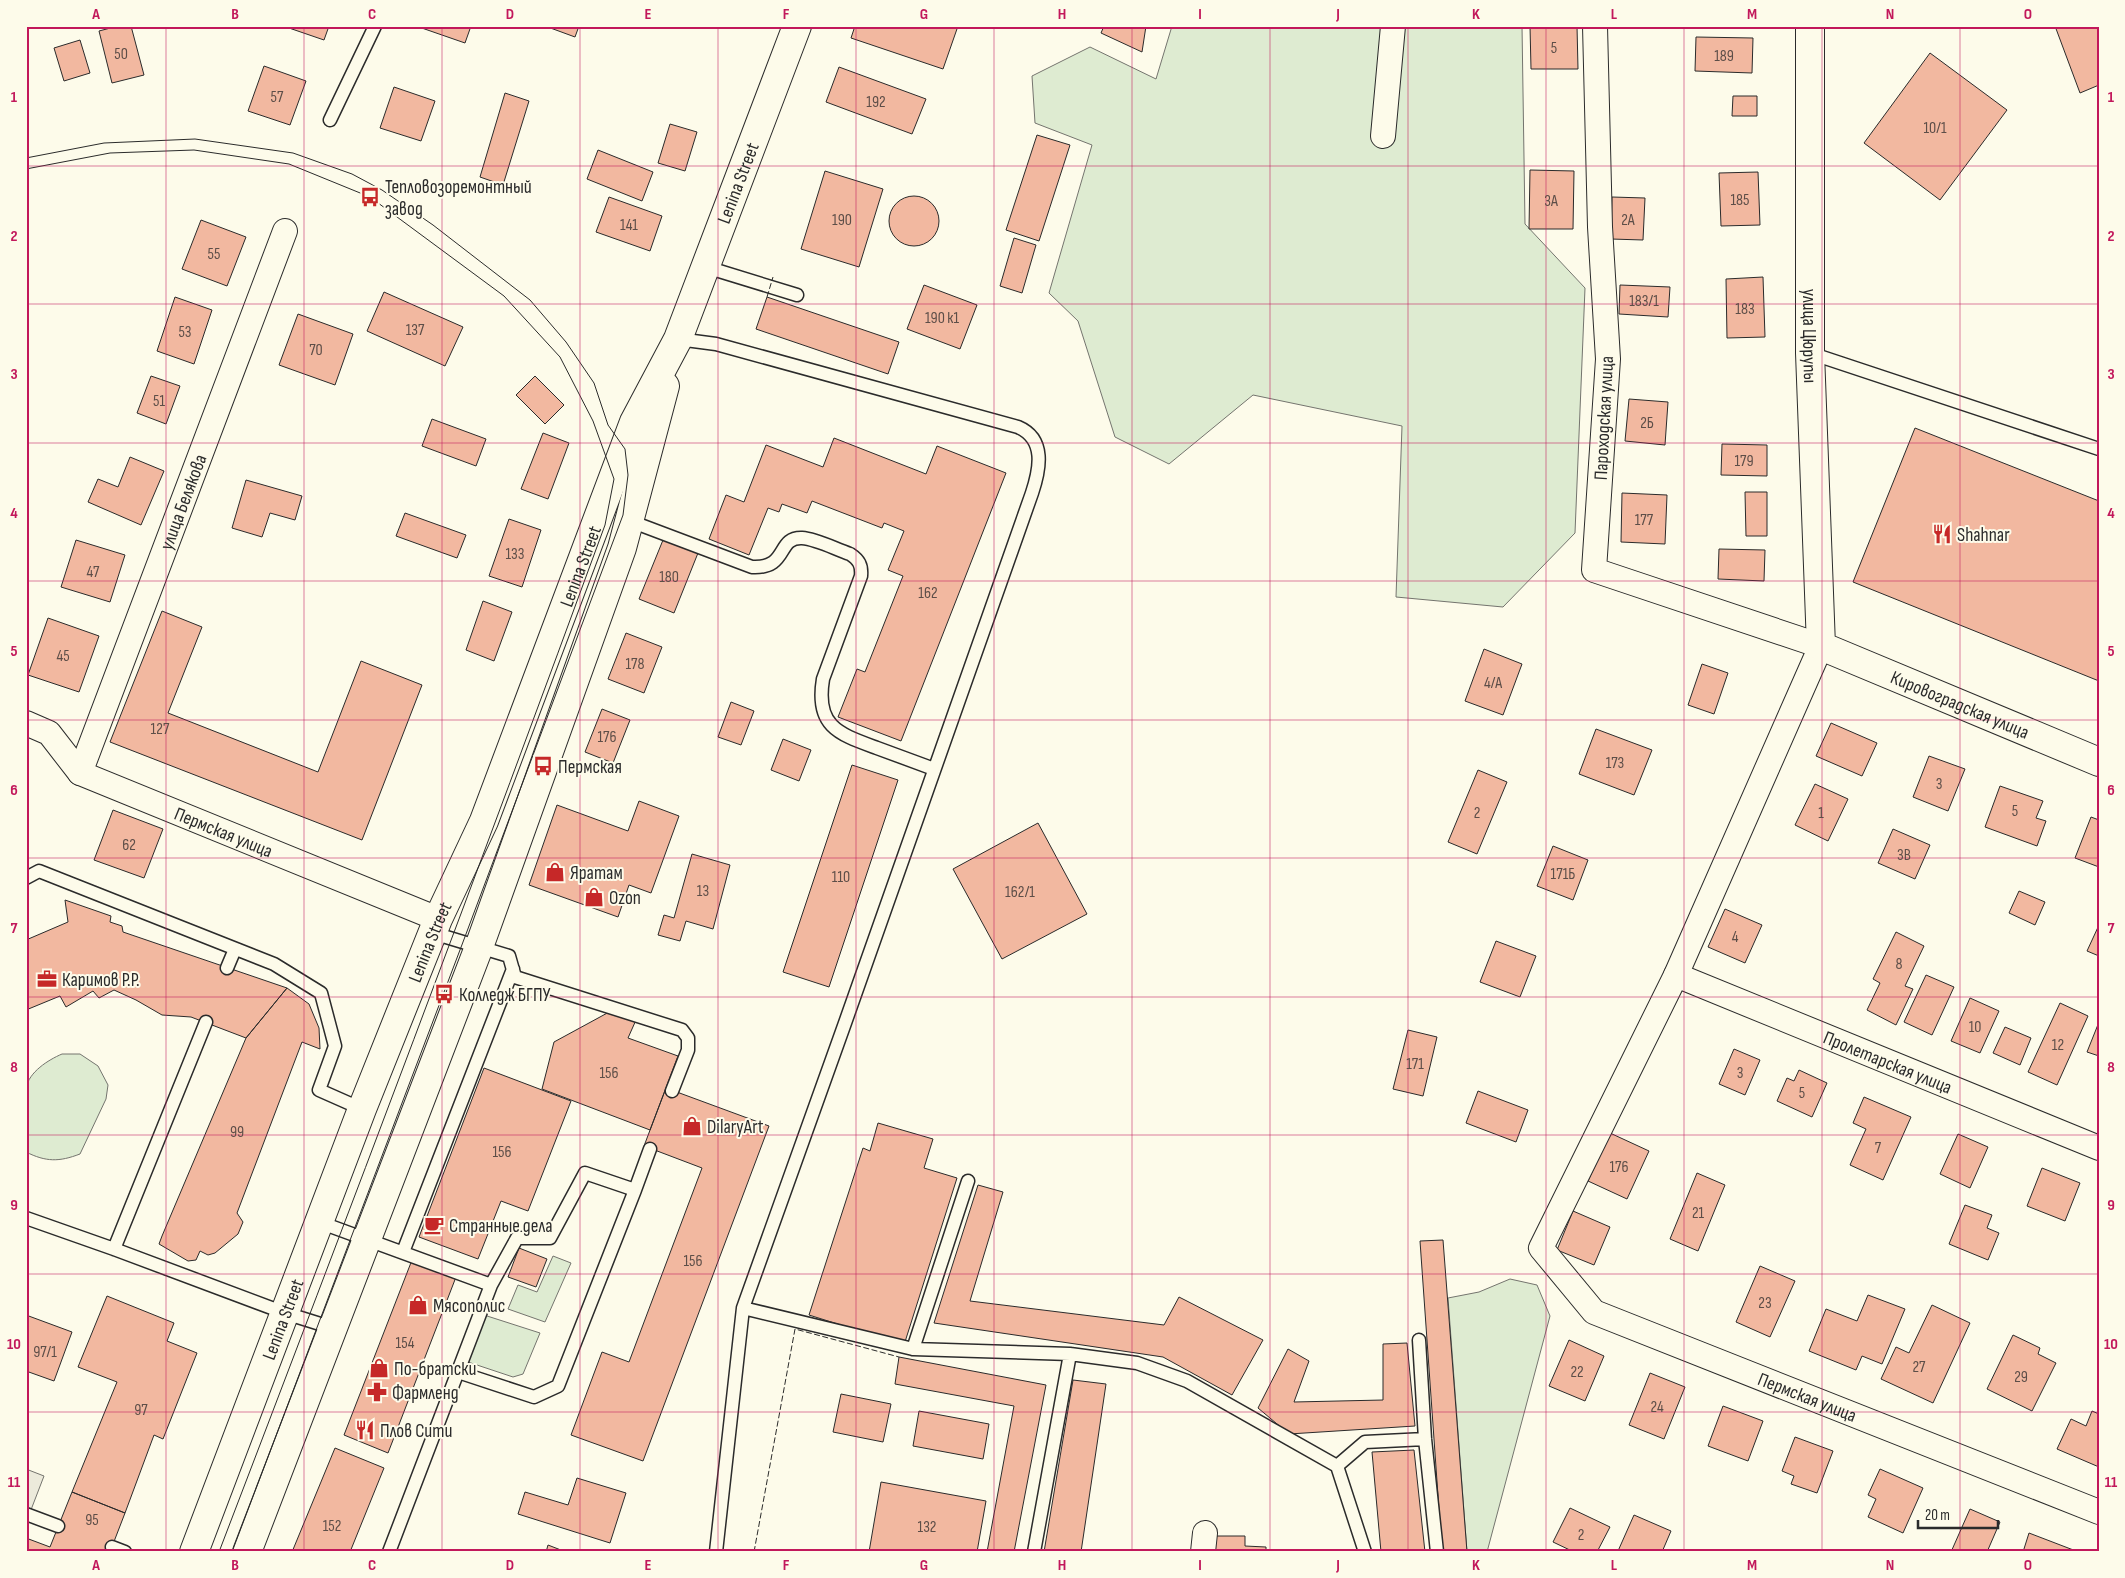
<svg xmlns="http://www.w3.org/2000/svg" width="2125" height="1578" font-family="'Sofia Sans Condensed',sans-serif">
	<style>
		.green { fill: #deebd1; stroke: #74746e }
		.parking { fill: #eceadb; stroke: #74746e }
		.building { fill: #f2b8a0; stroke: #2b2b2b }
		.lines { fill: none; stroke-linecap: round; stroke-linejoin: round }
		.lane-casing { stroke: #2b2b2b; stroke-width: 15 }
		.street-casing { stroke: #2b2b2b; stroke-width: 26 }
		.secondary-casing { stroke: #2b2b2b; stroke-width: 30 }
		.lane { stroke: #fdfbea; stroke-width: 12 }
		.street { stroke: #fdfbea; stroke-width: 24 }
		.secondary { stroke: #fdfbea; stroke-width: 28 }
		.tram { stroke: #2b2b2b; stroke-width: 1 }
		.fence { stroke: #2b2b2b; stroke-width: 1; stroke-dasharray: 6 2.5; stroke-linecap: butt }
		.grid { fill: none; stroke: #c2185b; stroke-width: 1; stroke-opacity: 0.55 }
		.labels { text-anchor: middle; stroke-width: 4; stroke-linejoin: round; paint-order: stroke }
		.number-label { font-size: 16px; fill: #5d4e48 }
		.street-label { font-size: 19px; fill: #2b2b2b; stroke: #fdfbea }
		.poi-label { font-size: 19px; fill: #2b2b2b; stroke: #fdfbea; text-anchor: start }
		.neatline { fill: none; stroke: #c2185b; stroke-width: 2 }
		.grid-label { font-size: 16px; text-anchor: middle; font-weight: bold; fill: #c2185b }
	</style>
	<rect width="100%" height="100%" fill="#fdfbea"/>
	<path class="green" d="M1172,26H1522L1525,224L1585,288L1575,533L1503,607L1396,597L1402,426L1253,395L1169,464L1115,437L1078,321L1049,293L1092,145L1035,123L1032,76L1090,47L1156,79Z
		M62,1054H80L98,1066L108,1085L106,1099L80,1154C59,1162 46,1162 26,1152C26,1134 23,1106 26,1088C29,1072 48,1060 62,1054Z
		M553,1256L571,1263L545,1322L508,1309L518,1285L537,1292Z
		M1510,1279L1537,1285L1550,1316L1487,1552H1467L1448,1298L1479,1292Z
		M484,1315L540,1333L523,1374L513,1377L465,1361Z"/>
	<path class="parking" d="M26,1469L44,1476L29,1515L26,1514Z"/>
	<path class="building" d="M118,26H131L144,75L112,83L99,31Z
		M289,26H329L324,40L289,28Z
		M416,26H471L465,43Z
		M545,26H579L575,37Z
		M855,26H958L943,69L851,38Z
		M1104,26H1146L1142,52L1101,33Z
		M1530,26H1577L1578,69H1531Z
		M2055,26H2099V85L2080,93Z
		M1696,37L1753,38L1752,73L1695,71Z
		M80,40L90,73L64,81L54,48Z
		M1930,53L2007,110L1940,200L1864,143Z
		M264,66L306,81L290,125L248,111Z
		M839,67L926,99L912,134L826,102Z
		M394,87L435,101L421,141L380,128Z
		M505,93L529,101L503,185L480,177Z
		M1733,96H1757V116H1732Z
		M670,124L697,132L685,171L658,163Z
		M1037,135L1070,145L1039,241L1006,230Z
		M598,150L653,172L642,201L587,179Z
		M1530,170L1574,171L1573,229H1529Z
		M825,171L883,189L859,267L801,249Z
		M1758,172L1760,225L1721,226L1719,173Z
		M889 221a25 25 0 1 1 50 0a25 25 0 1 1-50 0Z
		M609,197L662,216L650,251L596,232Z
		M1612,197L1645,198L1643,240L1611,239Z
		M201,220L246,237L227,286L182,269Z
		M1014,238L1036,245L1022,293L1000,286Z
		M1763,277L1765,337L1727,338L1726,279Z
		M924,285L977,305L960,349L907,329Z
		M1620,285L1670,287L1668,317L1619,314Z
		M384,292L463,327L445,366L367,331Z
		M175,297L212,310L194,364L157,351Z
		M767,297L899,342L888,374L756,329Z
		M298,314L353,334L335,385L279,365Z
		M151,376L180,386L166,424L137,413Z
		M535,376L564,405L545,424L516,395Z
		M1629,399L1668,402L1665,445L1625,441Z
		M432,419L486,439L476,466L422,446Z
		M1915,428L2099,501V681L1853,582Z
		M543,433L569,443L548,499L521,489Z
		M834,438L926,474L937,446L1006,473L901,741L838,717L857,669L865,672L903,576L888,570L904,531L884,523L882,528L812,501L807,513L782,504L779,512L768,508L749,555L709,539L726,495L744,502L766,445L823,467Z
		M1722,444L1767,445V476L1721,475Z
		M130,457L164,471L141,525L88,502L98,479L118,487Z
		M246,480L302,496L295,520L270,513L262,537L232,528Z
		M1745,492H1767V536H1746Z
		M1622,493L1667,495L1665,544L1621,542Z
		M405,513L466,535L457,558L396,536Z
		M509,519L541,530L522,587L489,576Z
		M76,540L125,555L110,602L61,587Z
		M663,540L698,553L674,613L639,599Z
		M1719,549L1765,550L1764,581L1718,579Z
		M483,601L512,612L494,661L466,650Z
		M162,611L202,627L168,713L318,772L361,661L422,685L362,840L110,742Z
		M48,618L99,636L79,692L28,675Z
		M626,633L662,647L644,693L608,679Z
		M1484,649L1522,664L1503,715L1465,701Z
		M1702,664L1728,673L1714,714L1688,705Z
		M731,702L754,711L741,745L718,737Z
		M602,709L630,720L613,763L585,752Z
		M1831,723L1877,743L1862,776L1816,756Z
		M1596,729L1652,750L1634,795L1579,774Z
		M783,739L811,750L799,781L771,770Z
		M1929,756L1965,769L1948,811L1913,797Z
		M852,765L898,780L829,987L783,972Z
		M1478,770L1507,782L1477,854L1448,842Z
		M1815,784L1848,799L1828,841L1795,825Z
		M2000,786L2043,801L2036,818L2046,821L2037,846L1985,827Z
		M639,801L679,816L651,893L629,885L618,917L529,885L557,805L628,831Z
		M113,810L163,829L144,878L94,860Z
		M2091,817L2099,820V867L2075,858Z
		M1038,823L1087,914L1002,959L953,869Z
		M1893,829L1930,845L1915,879L1878,863Z
		M1553,846L1588,860L1573,900L1537,886Z
		M692,854L730,865L713,929L686,921L680,941L658,935L664,915L674,918Z
		M2019,891L2045,902L2035,925L2009,913Z
		M65,900L111,916L110,922L122,926L123,932L287,988L246,1038L191,1017L162,1015L136,1000L114,990L99,998L93,991L66,1007L60,996L26,1010V940L68,922Z
		M1725,909L1762,925L1745,963L1708,947Z
		M2099,925V956L2087,951Z
		M1896,932L1924,946L1905,986L1913,989L1896,1025L1867,1010L1880,983L1873,979Z
		M1496,941L1536,956L1520,997L1480,982Z
		M1926,975L1954,987L1932,1035L1904,1022Z
		M287,988L309,1004L319,1028L320,1049L302,1042L237,1213L243,1222L238,1234L215,1253L208,1255L200,1251L196,1260L188,1261L159,1244L162,1236L246,1038Z
		M1970,998L1999,1011L1980,1053L1951,1041Z
		M2060,1003L2088,1016L2057,1085L2028,1072Z
		M611,1011L636,1020L628,1038L678,1056L650,1130L542,1089L554,1042Z
		M2099,1022V1056L2087,1052Z
		M2005,1027L2031,1038L2020,1065L1993,1053Z
		M1408,1030L1437,1037L1423,1096L1393,1089Z
		M1734,1049L1760,1060L1745,1095L1719,1084Z
		M484,1068L571,1101L528,1211L501,1201L478,1259L419,1237Z
		M1799,1070L1827,1083L1812,1117L1777,1101L1787,1078L1794,1081Z
		M666,1088L769,1126L643,1461L571,1435L602,1352L629,1362L702,1168L644,1146Z
		M1478,1091L1528,1110L1516,1142L1466,1123Z
		M1864,1097L1911,1117L1883,1180L1850,1165L1866,1129L1853,1123Z
		M878,1123L933,1139L924,1168L957,1178L904,1345L809,1315L863,1148L870,1151Z
		M1610,1133L1649,1151L1627,1199L1588,1181Z
		M1958,1134L1988,1147L1970,1188L1940,1174Z
		M2042,1168L2080,1183L2065,1221L2027,1206Z
		M1697,1173L1725,1185L1698,1251L1670,1239Z
		M978,1185L1003,1192L970,1301L1164,1325L1179,1297L1263,1340L1232,1395L1163,1357L934,1323Z
		M1965,1205L1992,1215L1987,1228L1999,1233L1988,1260L1949,1244Z
		M1573,1211L1610,1227L1594,1265L1557,1250Z
		M1443,1240L1467,1552H1442L1420,1241Z
		M519,1248L547,1259L536,1287L508,1277Z
		M412,1260L456,1277L388,1453L344,1435Z
		M1760,1266L1795,1281L1770,1337L1736,1322Z
		M1868,1295L1905,1309L1882,1364L1862,1356L1856,1370L1809,1351L1826,1309L1857,1321Z
		M107,1296L174,1323L167,1341L197,1353L163,1439L154,1435L125,1513L72,1492L117,1382L78,1367Z
		M1932,1305L1970,1323L1933,1403L1881,1379L1896,1347L1909,1353Z
		M26,1315L72,1332L54,1381L26,1371Z
		M2013,1335L2040,1348L2038,1354L2056,1363L2032,1411L1987,1389Z
		M1569,1340L1604,1356L1585,1401L1549,1386Z
		M1407,1343L1415,1426L1289,1434L1258,1408L1288,1349L1309,1361L1294,1402L1383,1400V1344Z
		M899,1357L1046,1385L1014,1552H987L1014,1406L895,1384Z
		M1650,1373L1685,1387L1664,1439L1629,1425Z
		M1073,1380L1106,1384L1081,1552H1044Z
		M841,1394L891,1404L883,1442L833,1432Z
		M1723,1406L1763,1421L1748,1461L1708,1446Z
		M919,1411L989,1424L983,1459L913,1446Z
		M2092,1411L2099,1414V1467L2057,1449L2071,1419L2086,1426Z
		M1795,1437L1833,1451L1817,1493L1791,1484L1794,1476L1782,1471Z
		M335,1448L384,1468L350,1552H292Z
		M1414,1450L1425,1552H1381L1372,1452Z
		M1880,1469L1923,1488L1903,1533L1868,1517L1876,1499L1868,1495Z
		M577,1478L626,1493L610,1543L518,1514L525,1492L568,1505Z
		M881,1482L986,1501L977,1552H869Z
		M72,1492L125,1513L110,1552H26V1538L50,1547Z
		M1570,1508L1610,1527L1597,1552H1574L1553,1542Z
		M1970,1509L2000,1522L1987,1552H1951Z
		M1634,1515L1671,1531L1662,1552L1618,1551Z
		M2029,1533L2076,1551V1552H2023Z
		M1214,1536H1245V1546L1266,1547V1552H1213Z
		M548,1545L566,1552H546Z"/>
	<g class="lines">
		<defs>
			<path id="lane" d="M330,120L375,26
				M706,267L797,295
				M678,339L716,344L1018,427C1046,439 1040,469 1032,493L845,1023L743,1308L716,1552
				M1810,353L2099,449
				M630,521L752,567C789,569 776,537 802,538C817,539 835,549 850,554C859,560 862,565 861,576L823,679C815,727 839,734 877,748C896,755 915,762 934,769
				M26,878L39,871L274,964L321,993L335,1046L319,1090L362,1109
				M433,933L509,956L515,977L682,1030L688,1038V1050L672,1091
				M227,968L235,949
				M968,1181L913,1349L1070,1354L1137,1363L1187,1381L1337,1466L1365,1552
				M635,1190L650,1149
				M26,1218L114,1249L285,1313L333,1328
				M319,1222L491,1285L389,1552
				M114,1249L206,1022
				M403,1252L513,969
				M743,1308L913,1349
				M1419,1340L1425,1439L1437,1552
				M458,1372L534,1397L558,1386L635,1190L585,1173L550,1238H517L491,1285
				M1337,1466L1365,1442L1425,1439
				M26,1514L58,1526
				M112,1547L125,1552
				M1034,1552L1070,1354"/>
			<g id="street">
				<path id="s1" d="M1595,26L1600,227L1608,359L1594,570L1821,646L1676,975L1541,1248L1594,1312L2099,1512"/>
				<path d="M1383,136L1393,26"/>
				<path id="s2" d="M26,723L49,733L80,773L438,919"/>
				<path id="s3" d="M80,773L285,231"/>
				<path id="s4" d="M1676,975L2099,1148"/>
				<path d="M1203,1552L1205,1533"/>
			</g>
			<g id="secondary">
				<path id="s5" d="M1810,26V353L1821,646L2099,762"/>
				<path id="s6" d="M194,1552L362,1109L438,919L484,821L634,422L678,339L797,26"/>
				<path d="M247,1552L479,947L622,548L665,386"/>
			</g>
		</defs>
		<use href="#lane" class="lane-casing"/>
		<use href="#street" class="street-casing"/>
		<use href="#secondary" class="secondary-casing"/>
		<use href="#lane" class="lane"/>
		<use href="#street" class="street"/>
		<use href="#secondary" class="secondary"/>
		<path class="tram" d="M26,158L104,143L195,139L293,153L352,174L382,190L433,225L530,300L566,342L594,383L608,425L625,449L628,475L623,515L463,942L232,1552
			M26,169L110,153L194,150L289,164L370,197L504,296L560,357L593,421L614,479L605,525C479,869 350,1210 219,1552"/>
		<path class="fence" d="M767,297L773,277
			M754,1552L795,1329L899,1357"/>
	</g>
	<path class="grid" d="M166,26V1552M304,26V1552M442,26V1552M580,26V1552M718,26V1552M856,26V1552M994,26V1552M1132,26V1552M1270,26V1552M1408,26V1552M1546,26V1552M1684,26V1552M1822,26V1552M1960,26V1552M26,166H2099M26,304H2099M26,443H2099M26,581H2099M26,720H2099M26,858H2099M26,997H2099M26,1135H2099M26,1274H2099M26,1412H2099"/>
	<defs>
		<symbol id="bus-bare" viewBox="-9 -9 18 18"><path d="M-5-6H5V4H4V6H2V4H-2V6H-4V4H-5ZM-3.5-4V0h7V-4ZM-3.5 1.2v1.5H-2V1.2ZM2 1.2v1.5H3.5V1.2Z" fill="#c62828" stroke="#fdfbea" stroke-width="2.5" paint-order="stroke"/></symbol>
		<symbol id="restaurant-bare" viewBox="-9 -9 18 18"><path d="M-5-6h1v4h1v-4h1v4h1v-4h1v5L-1.5 .5V6h-2V.5L-5-1ZM5-6V6H3V1.5H1.5Q1.5-4 5-6Z" fill="#c62828" stroke="#fdfbea" stroke-width="2.5" paint-order="stroke"/></symbol>
		<symbol id="shop-bare" viewBox="-9 -9 18 18"><path d="M-5-2.5h2.3a2.7 3.5 0 0 1 5.4 0H5L5.5 6h-11ZM-1.5-2.5h3a1.5 2.3 0 0 0-3 0Z" fill="#c62828" stroke="#fdfbea" stroke-width="2.5" paint-order="stroke"/></symbol>
		<symbol id="office-bare" viewBox="-9 -9 18 18"><path d="M-6-3h4V-5.5h4V-3h4V5H-6ZM-1-4.5V-3h2v-1.5ZM-6 0V1H6V0Z" fill="#c62828" stroke="#fdfbea" stroke-width="2.5" paint-order="stroke"/></symbol>
		<symbol id="cafe-bare" viewBox="-9 -9 18 18"><path d="M-5.5-4.5H6V0H3Q3 3.5 0 3.5H-2.5Q-5.5 3.5-5.5 0ZM3-3.2v2h1.7v-2ZM-6 4.5H4V6H-6Z" fill="#c62828" stroke="#fdfbea" stroke-width="2.5" paint-order="stroke"/></symbol>
		<symbol id="pharmacy-bare" viewBox="-9 -9 18 18"><path d="M-2-6h4v4h4v4h-4v4h-4v-4h-4v-4h4Z" fill="#c62828" stroke="#fdfbea" stroke-width="2.5" paint-order="stroke"/></symbol>
	</defs>
	<g fill-rule="evenodd">
		<use href="#bus-bare" x="356" y="183" width="28" height="28"/>
		<use href="#restaurant-bare" x="1928" y="520" width="28" height="28"/>
		<use href="#bus-bare" x="529" y="752" width="28" height="28"/>
		<use href="#shop-bare" x="541" y="858" width="28" height="28"/>
		<use href="#shop-bare" x="580" y="883" width="28" height="28"/>
		<use href="#office-bare" x="33" y="965" width="28" height="28"/>
		<use href="#bus-bare" x="430" y="980" width="28" height="28"/>
		<use href="#shop-bare" x="678" y="1112" width="28" height="28"/>
		<use href="#cafe-bare" x="420" y="1211" width="28" height="28"/>
		<use href="#shop-bare" x="404" y="1291" width="28" height="28"/>
		<use href="#shop-bare" x="365" y="1354" width="28" height="28"/>
		<use href="#pharmacy-bare" x="363" y="1378" width="28" height="28"/>
		<use href="#restaurant-bare" x="351" y="1416" width="28" height="28"/>
	</g>
	<g class="labels">
		<g class="number-label">
			<text x="1554" y="53">5</text>
			<text x="121" y="59">50</text>
			<text x="1724" y="61">189</text>
			<text x="277" y="102">57</text>
			<text x="876" y="107">192</text>
			<text x="1935" y="133">10/1</text>
			<text x="1740" y="205">185</text>
			<text x="1551" y="206">3А</text>
			<text x="842" y="225">190</text>
			<text x="1628" y="225">2А</text>
			<text x="629" y="230">141</text>
			<text x="214" y="259">55</text>
			<text x="1644" y="306">183/1</text>
			<text x="1745" y="314">183</text>
			<text x="942" y="323">190 к1</text>
			<text x="415" y="335">137</text>
			<text x="185" y="337">53</text>
			<text x="316" y="355">70</text>
			<text x="159" y="406">51</text>
			<text x="1647" y="428">2Б</text>
			<text x="1744" y="466">179</text>
			<text x="1644" y="525">177</text>
			<text x="515" y="559">133</text>
			<text x="93" y="577">47</text>
			<text x="669" y="582">180</text>
			<text x="928" y="598">162</text>
			<text x="63" y="661">45</text>
			<text x="635" y="669">178</text>
			<text x="1493" y="688">4/А</text>
			<text x="160" y="734">127</text>
			<text x="607" y="742">176</text>
			<text x="1615" y="768">173</text>
			<text x="1939" y="789">3</text>
			<text x="2015" y="816">5</text>
			<text x="1477" y="818">2</text>
			<text x="1821" y="818">1</text>
			<text x="129" y="850">62</text>
			<text x="1904" y="860">3B</text>
			<text x="1563" y="879">171Б</text>
			<text x="841" y="882">110</text>
			<text x="703" y="896">13</text>
			<text x="1020" y="897">162/1</text>
			<text x="1735" y="942">4</text>
			<text x="1899" y="969">8</text>
			<text x="1975" y="1032">10</text>
			<text x="2058" y="1050">12</text>
			<text x="1415" y="1069">171</text>
			<text x="609" y="1078">156</text>
			<text x="1740" y="1078">3</text>
			<text x="1802" y="1098">5</text>
			<text x="237" y="1137">99</text>
			<text x="1878" y="1153">7</text>
			<text x="502" y="1157">156</text>
			<text x="1619" y="1172">176</text>
			<text x="1698" y="1218">21</text>
			<text x="693" y="1266">156</text>
			<text x="1765" y="1308">23</text>
			<text x="405" y="1348">154</text>
			<text x="45" y="1357">97/1</text>
			<text x="1919" y="1372">27</text>
			<text x="1577" y="1377">22</text>
			<text x="2021" y="1382">29</text>
			<text x="1657" y="1412">24</text>
			<text x="141" y="1415">97</text>
			<text x="92" y="1525">95</text>
			<text x="332" y="1531">152</text>
			<text x="927" y="1532">132</text>
			<text x="1581" y="1540">2</text>
		</g>
		<g class="street-label">
			<text dy="7" stroke="none"><textPath href="#s6" startOffset="1474">Lenina Street</textPath></text>
			<text dy="7" stroke="none"><textPath href="#s5" startOffset="310">улица Цюрупы</textPath></text>
			<text transform="translate(1603 418) rotate(-87)" y="7">Пароходская улица</text>
			<text dy="7" stroke="none"><textPath href="#s3" startOffset="290">улица Белякова</textPath></text>
			<text dy="7" stroke="none"><textPath href="#s6" startOffset="1059">Lenina Street</textPath></text>
			<text dy="7" stroke="none"><textPath href="#s5" startOffset="771">Кировоградская улица</textPath></text>
			<text dy="7" stroke="none"><textPath href="#s2" startOffset="231">Пермская улица</textPath></text>
			<text dy="7" stroke="none"><textPath href="#s6" startOffset="654">Lenina Street</textPath></text>
			<text dy="7" stroke="none"><textPath href="#s4" startOffset="229">Пролетарская улица</textPath></text>
			<text dy="7" stroke="none"><textPath href="#s6" startOffset="249">Lenina Street</textPath></text>
			<text dy="7" stroke="none"><textPath href="#s1" startOffset="1761">Пермская улица</textPath></text>
		</g>
		<g class="poi-label">
			<text x="385" y="193">Тепловозоремонтный<tspan x="385" dy="22">завод</tspan></text>
			<text x="1957" y="541">Shahnar</text>
			<text x="558" y="773">Пермская</text>
			<text x="570" y="879">Яратам</text>
			<text x="609" y="904">Ozon</text>
			<text x="62" y="986">Каримов Р.Р.</text>
			<text x="459" y="1001">Колледж БГПУ</text>
			<text x="707" y="1133">DilaryArt</text>
			<text x="449" y="1232">Странные дела</text>
			<text x="433" y="1312">Мясополис</text>
			<text x="394" y="1375">По-братски</text>
			<text x="392" y="1399">Фармленд</text>
			<text x="380" y="1437">Плов Сити</text>
		</g>
	</g>
	<rect width="2125" height="1578" fill="none" stroke="#fdfbea" stroke-width="55"/>
	<path d="M1918 1520v8h80v-8" fill="none" stroke="#2b2b2b" stroke-width="2.5"/>
	<text x="1925" y="1520" font-size="15" fill="#2b2b2b" stroke="#fdfbea" stroke-width="4" paint-order="stroke">20 m</text>
	<rect x="28" y="28" width="2070" height="1522" class="neatline"/>
	<g class="grid-label">
		<text x="96" y="19">A</text>
		<text x="235" y="19">B</text>
		<text x="372" y="19">C</text>
		<text x="510" y="19">D</text>
		<text x="648" y="19">E</text>
		<text x="786" y="19">F</text>
		<text x="924" y="19">G</text>
		<text x="1062" y="19">H</text>
		<text x="1200" y="19">I</text>
		<text x="1338" y="19">J</text>
		<text x="1476" y="19">K</text>
		<text x="1614" y="19">L</text>
		<text x="1752" y="19">M</text>
		<text x="1890" y="19">N</text>
		<text x="2028" y="19">O</text>
		<text x="14" y="102">1</text>
		<text x="2111" y="102">1</text>
		<text x="14" y="241">2</text>
		<text x="2111" y="241">2</text>
		<text x="14" y="379">3</text>
		<text x="2111" y="379">3</text>
		<text x="14" y="518">4</text>
		<text x="2111" y="518">4</text>
		<text x="14" y="656">5</text>
		<text x="2111" y="656">5</text>
		<text x="14" y="795">6</text>
		<text x="2111" y="795">6</text>
		<text x="14" y="933">7</text>
		<text x="2111" y="933">7</text>
		<text x="14" y="1072">8</text>
		<text x="2111" y="1072">8</text>
		<text x="14" y="1210">9</text>
		<text x="2111" y="1210">9</text>
		<text x="14" y="1349">10</text>
		<text x="2111" y="1349">10</text>
		<text x="14" y="1487">11</text>
		<text x="2111" y="1487">11</text>
		<text x="96" y="1570">A</text>
		<text x="235" y="1570">B</text>
		<text x="372" y="1570">C</text>
		<text x="510" y="1570">D</text>
		<text x="648" y="1570">E</text>
		<text x="786" y="1570">F</text>
		<text x="924" y="1570">G</text>
		<text x="1062" y="1570">H</text>
		<text x="1200" y="1570">I</text>
		<text x="1338" y="1570">J</text>
		<text x="1476" y="1570">K</text>
		<text x="1614" y="1570">L</text>
		<text x="1752" y="1570">M</text>
		<text x="1890" y="1570">N</text>
		<text x="2028" y="1570">O</text>
	</g>
</svg>
